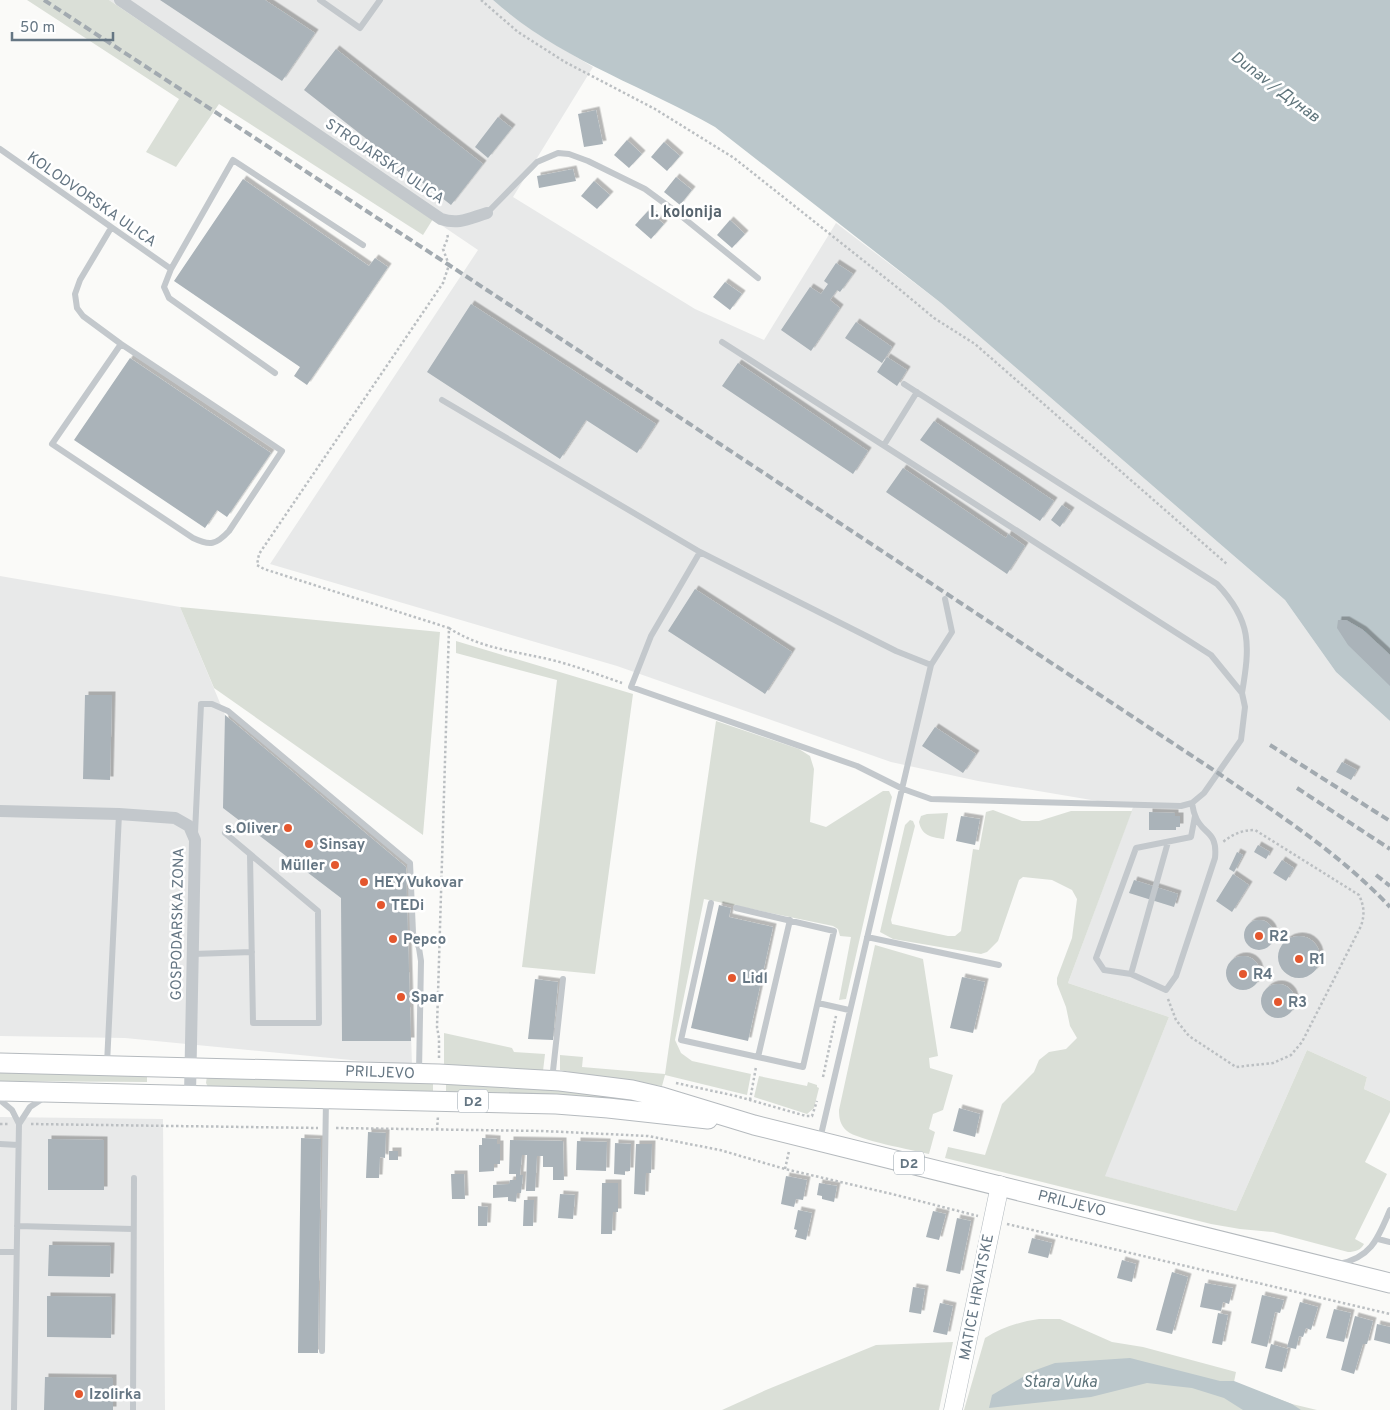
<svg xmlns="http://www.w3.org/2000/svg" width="1390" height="1410" font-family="Overpass,sans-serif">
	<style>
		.built { fill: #e8e9e9 }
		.green { fill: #dadfd7 }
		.water { fill: #bbc7cb }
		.building { fill: #aab3b9; filter: url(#shadow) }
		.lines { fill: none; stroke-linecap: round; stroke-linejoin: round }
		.secondary-casing { stroke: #b3babf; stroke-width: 19 }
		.primary-casing { stroke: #b5babe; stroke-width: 21 }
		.path { stroke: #bbbfc2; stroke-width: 2.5; stroke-dasharray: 2.5 2.5; stroke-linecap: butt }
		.service { stroke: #c3c8cc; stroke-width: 6 }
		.minor { stroke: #c3c8cc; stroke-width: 12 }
		.secondary { stroke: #fff; stroke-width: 18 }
		.primary { stroke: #fff; stroke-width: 19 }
		.rail { stroke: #a2aab0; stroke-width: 4; stroke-dasharray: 8 4; stroke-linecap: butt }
		.poi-dot { fill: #e4572e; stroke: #fff; stroke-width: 2 }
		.labels { text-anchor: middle; stroke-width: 5; stroke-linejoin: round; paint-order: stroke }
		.shield { fill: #fff; stroke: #939fa8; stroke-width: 1 }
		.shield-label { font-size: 14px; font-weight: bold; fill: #657683 }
		.street-label { font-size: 15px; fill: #657683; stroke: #fff }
		.poi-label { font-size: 15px; font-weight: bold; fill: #657683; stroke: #fff; text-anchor: start }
		.water-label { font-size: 16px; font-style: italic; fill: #60757c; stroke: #fff }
		.neighbourhood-label { font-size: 16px; font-weight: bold; fill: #57646e; stroke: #fff }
	</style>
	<defs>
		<filter id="shadow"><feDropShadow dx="3.5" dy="-3.5" stdDeviation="0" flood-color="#0004"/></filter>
	</defs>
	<rect width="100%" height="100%" fill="#fafaf8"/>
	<path class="built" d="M109,0H493L508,13L538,34L593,67L513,197L695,309L764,340L836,223L941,303L1285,600L1336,672L1390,721V1101L1364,1089L1367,1077L1307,1050L1236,1211L1104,1176L1169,1017L1068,983L1133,807L978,781L891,762L617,666L270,564L478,250Z
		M0,576L180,607L225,715L406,867L412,1066L125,1038L0,1036Z
		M0,1117L163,1119L165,1410H0Z"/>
	<path class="green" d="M27,0H109L433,219L423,235L219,104L176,167L146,152L179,99Z
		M180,607L440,632L423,835L214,688Z
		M456,641L633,694L595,974L522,967L557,680L456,653Z
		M716,721L799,749L810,756L814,769L810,822L826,827L883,791H889L892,797L846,999L839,1000L851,937L840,936L838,929L833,926L704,899L675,1040L681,1053L692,1061L751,1074L747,1095L665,1075L662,1086L598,1078L560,1070V1055L583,1057L582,1067L665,1074Z
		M993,810L1022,821H1039L1071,811H1132L1068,983L1169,1017L1105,1176L1236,1211L1307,1050L1367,1077L1364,1089L1390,1101V1112L1365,1162L1387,1174L1355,1239L1364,1244C1361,1250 1355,1252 1348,1252L1273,1232L1240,1229L1211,1224L945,1158L948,1147L985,1155L1002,1104L1034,1072L1039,1060L1049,1052L1066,1049L1077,1038L1070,1026L1066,1007L1057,984V978L1072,938L1077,899L1072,890L1052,880L1023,877L1019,880L998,941L987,952L981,954L893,939L880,932L905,825L910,820L913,821L915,826L891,920L892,924L948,936H955L961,931L973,849L979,850L986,812Z
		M948,813L944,839C931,837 922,836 919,822L921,816L927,814Z
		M875,945L923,959L938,1056L929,1058L930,1068L953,1075L943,1110L933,1114L929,1129L935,1132L929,1154C913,1150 857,1140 847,1131C840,1125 839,1118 839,1110Z
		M444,1033L512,1048L514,1052L545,1054L543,1071L444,1067Z
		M0,1070L147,1074V1082L0,1081Z
		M207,1076L433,1082V1093L208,1087L206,1083Z
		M759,1076L807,1086L808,1082L817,1085V1087L819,1088L814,1108L807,1114L754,1097Z
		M446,1082L579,1090L665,1104L446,1093Z
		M1039,1319H1060L1112,1342L1143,1347L1236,1372L1234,1382L1292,1404L1317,1410H964L985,1338C1002,1327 1019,1322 1039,1319Z
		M953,1342L939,1410H722L766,1390L876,1345Z"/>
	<path class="water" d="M493,0H1390V721L1336,672L1285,600L941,303L715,127C641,85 557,58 493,0Z
		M1130,1358L1220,1381H1234L1292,1404L1301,1410H1243L1224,1398L1192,1388L1147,1383L1091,1397L989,1408L992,1395L1033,1371L1055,1363Z"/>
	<path class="building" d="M160,0H265L315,33L282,81Z
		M336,49L483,164L451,205L304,90Z
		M596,110L603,144L584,147L578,114Z
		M498,117L512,128L488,158L475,147Z
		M627,140L642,154L629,168L614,155Z
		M664,142L680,156L667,171L651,157Z
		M573,169L576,181L539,188L537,176Z
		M676,177L692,190L680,205L664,192Z
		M243,179L369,266L375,258L388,267L307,385L294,376L300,367L174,281Z
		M594,181L610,195L597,209L581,196Z
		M648,211L664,224L651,239L635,225Z
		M730,220L745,234L732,248L717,235Z
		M836,263L853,274L840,292L837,290L830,300L840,308L811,351L781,330L810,287L821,294L828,284L824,281Z
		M725,282L742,294L730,310L713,297Z
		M471,304L656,424L637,453L586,420L560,459L427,372Z
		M856,322L892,347L882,363L845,338Z
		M887,357L907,370L897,386L877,372Z
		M130,358L271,453L227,517L217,510L205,528L74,440Z
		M738,363L868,451L853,474L722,386Z
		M934,421L1054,501L1040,521L920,440Z
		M903,468L1006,538L1008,534L1025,546L1007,574L886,492Z
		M1062,505L1071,511L1060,527L1051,520Z
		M695,589L792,652L765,694L668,631Z
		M1338,620H1346L1363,630L1390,655V686L1348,645L1337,628Z
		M85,695H112L110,780L83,779Z
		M225,715L406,867L411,1041H342L341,898L223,808Z
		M935,727L976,754L963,773L922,746Z
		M1342,762L1357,770L1351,780L1336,772Z
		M1149,812L1175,813V816H1180V827H1176V830H1149Z
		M961,816L980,819L975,845L956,841Z
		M1258,845L1270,852L1266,859L1254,852Z
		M1237,852L1243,855L1234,872L1229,869Z
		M1282,860L1294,868L1286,881L1273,873Z
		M1233,874L1249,885L1232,912L1216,901Z
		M1134,880L1178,894L1174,907L1129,893Z
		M719,905L731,908L729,917L773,927L748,1041L691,1028Z
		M1244 935a15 15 0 1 1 30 0a15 15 0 1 1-30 0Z
		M1278 957a21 21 0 1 1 42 0a21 21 0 1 1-42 0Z
		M1226 973a17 17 0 1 1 34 0a17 17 0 1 1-34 0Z
		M962,977L985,982L973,1033L950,1028Z
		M535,979L558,982L553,1040L528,1039Z
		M1261 1001a17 17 0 1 1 34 0a17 17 0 1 1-34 0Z
		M959,1108L980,1114L975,1137L953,1131Z
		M368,1132L386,1133L385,1158L380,1157L379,1178H366Z
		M301,1138L321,1139L318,1353H298Z
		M482,1138L497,1139V1144H500V1164H494V1171L479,1172V1145H482Z
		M48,1139L104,1140V1190H48Z
		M510,1140L563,1141L564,1180H553V1167H543V1156H537L535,1191H526L527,1155H522L520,1175H523L521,1193H517L516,1202L508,1201V1197L493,1198V1185L509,1184L510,1180H516V1174H509Z
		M577,1141L607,1142L606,1171L576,1170Z
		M615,1143L631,1144L630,1171H625V1175L614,1174Z
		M636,1144H652L651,1173H646L645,1195L634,1194Z
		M389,1151H398V1160H389Z
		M451,1174H464L465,1199H452Z
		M786,1176L807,1180L803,1200L796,1199L794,1207L781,1204Z
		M602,1183H618V1212H613L612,1234H601Z
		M819,1183L837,1186L834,1202L822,1199V1196L817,1195Z
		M560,1194L575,1195L573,1219L558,1218Z
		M524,1200H534L533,1226H523Z
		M478,1206L488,1207L487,1226H478Z
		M798,1210L812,1213L806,1240L795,1237L797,1230L794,1229Z
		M933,1211L946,1214L939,1240L926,1237Z
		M957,1218L971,1221L960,1274L946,1271Z
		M1032,1238L1052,1243L1048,1258L1028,1253Z
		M49,1245L111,1246L110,1277L48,1276Z
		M1122,1260L1136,1264L1132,1282L1117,1278Z
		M1172,1272L1188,1277L1172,1334L1156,1330Z
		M1205,1283L1233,1288L1229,1304L1223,1302L1221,1311L1200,1307Z
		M913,1287L925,1289L921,1314L909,1312Z
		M1262,1295L1284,1300L1280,1313L1275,1312L1267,1347L1251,1343Z
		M47,1296L112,1297L111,1338L47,1337Z
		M1300,1302L1318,1307L1311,1330L1306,1328L1303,1337L1299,1336L1296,1349L1287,1347Z
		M940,1303L953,1306L947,1335L933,1332Z
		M1334,1309L1351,1313L1344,1342L1326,1338Z
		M1218,1313L1228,1315L1222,1345L1212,1343Z
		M1355,1316L1373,1321L1367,1344H1363L1354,1374L1341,1370Z
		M1377,1324L1390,1327V1344L1374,1340Z
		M1271,1344L1288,1349L1282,1372L1265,1368Z
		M45,1377L113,1378V1410H44Z"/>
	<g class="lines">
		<defs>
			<path id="secondary" d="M953,1410L1000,1185"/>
			<path id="primary" d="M0,1063L439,1074L560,1081L632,1090L662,1097L754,1125L1390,1283
				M0,1091L556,1104L608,1108L708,1119"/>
		</defs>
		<use href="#secondary" class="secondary-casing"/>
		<use href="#primary" class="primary-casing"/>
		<path class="path" d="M481,0L518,32L565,62L655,109L734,158L898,288L934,318L975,344L1228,565
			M449,628C481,649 515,651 552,660C576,666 599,675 622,683
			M1168,999L1176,1020L1189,1036L1236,1067L1273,1063L1291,1055L1302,1042L1361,926C1365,914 1364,906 1359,895L1255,830C1242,830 1233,834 1223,842
			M439,1058V1038L437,1027L449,628L264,569L257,565L259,554L443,283L449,265L443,249L448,238L447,233
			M823,1077L836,1016
			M676,1083L736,1096L806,1116H812L817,1101
			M750,1100L756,1067
			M0,1124H8
			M31,1124L318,1128
			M336,1128L543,1131L648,1136L720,1150L785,1169L892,1194L978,1216
			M437,1130L438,1116
			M785,1169L789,1151
			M1007,1224L1390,1314"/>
		<path class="service" d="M320,0L360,28L380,0
			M0,149L171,269
			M487,213L537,162L558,153L569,154L588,161L645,189L675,211L758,278
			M111,228L80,280L75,294L77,308L83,316L121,344L282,451L229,531C216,545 210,546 193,538L52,444L121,344
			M275,373L169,298L164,287L171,269L233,160L363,245
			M904,384L1217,584C1252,621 1250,645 1242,693
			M442,400L700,552L896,651L931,665
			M884,445L917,392
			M700,552L651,636L631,687L857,766L903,789L931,799L1181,806L1192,803L1204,793L1241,740L1245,707L1242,693L1211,655L722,342
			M1192,803C1193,807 1193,811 1195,815C1201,835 1218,829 1215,858L1176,976L1166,990L1131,974L1104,970L1096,958L1136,848L1191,837L1195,816
			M195,833L201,704H212L228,711L410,863L413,933L419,948L421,961L419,1072
			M225,833L318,911L319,1023H253L250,855
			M711,903L681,1040L803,1067L834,931L736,908
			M867,937L999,965
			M193,954L252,952
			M1131,974L1168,842
			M818,1003L849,1010
			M758,1057L790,920
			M107,1064L119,814
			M552,1080L563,979
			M0,1100L12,1110L19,1124L14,1410
			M19,1124L30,1107L45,1097
			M820,1139L931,665L952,632L945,599
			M0,1144L18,1145
			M17,1226L133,1229
			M1378,1239L1390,1242
			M0,1252H16
			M1339,1264C1372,1257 1378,1238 1390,1210
			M322,1351L326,1100
			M133,1410L134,1178"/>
		<path class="minor" d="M120,0L441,219C459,225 470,218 487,213
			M0,811L119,814L175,818L189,826L195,840L190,1095"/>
		<use href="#secondary" class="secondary"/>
		<use href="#primary" class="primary"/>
		<path class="rail" d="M44,0L449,265L1218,773C1278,814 1339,853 1390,907
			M1270,745L1390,821
			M1297,788L1390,849
			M1376,875L1390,886"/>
	</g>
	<g class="poi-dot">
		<circle cx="288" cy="828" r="5"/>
		<circle cx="309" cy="844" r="5"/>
		<circle cx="335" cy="865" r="5"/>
		<circle cx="364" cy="882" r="5"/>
		<circle cx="381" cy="905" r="5"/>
		<circle cx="1259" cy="936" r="5"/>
		<circle cx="393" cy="939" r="5"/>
		<circle cx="1299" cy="959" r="5"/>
		<circle cx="1243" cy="974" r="5"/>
		<circle cx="732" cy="978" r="5"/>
		<circle cx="401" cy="997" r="5"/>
		<circle cx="1278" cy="1002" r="5"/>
		<circle cx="79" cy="1394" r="5"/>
	</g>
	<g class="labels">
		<g class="shield">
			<rect x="458" y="1089.5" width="30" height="23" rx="4"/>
			<rect x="894" y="1151.5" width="30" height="23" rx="4"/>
		</g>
		<g class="shield-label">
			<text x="473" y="1106">D2</text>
			<text x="909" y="1168">D2</text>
		</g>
		<g class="street-label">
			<text transform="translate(385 161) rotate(34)" y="5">STROJARSKA ULICA</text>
			<text transform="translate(92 199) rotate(35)" y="5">KOLODVORSKA ULICA</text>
			<text transform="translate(177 924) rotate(-89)" y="5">GOSPODARSKA ZONA</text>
			<text transform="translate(380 1072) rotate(2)" y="5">PRILJEVO</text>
			<text transform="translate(1072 1203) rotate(14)" y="5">PRILJEVO</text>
			<text transform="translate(976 1297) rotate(-79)" y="5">MATICE HRVATSKE</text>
		</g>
		<g class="poi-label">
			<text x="278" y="833" text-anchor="end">s.Oliver</text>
			<text x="319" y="849">Sinsay</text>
			<text x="325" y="870" text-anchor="end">Müller</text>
			<text x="374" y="887">HEY Vukovar</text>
			<text x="391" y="910">TEDi</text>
			<text x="1269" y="941">R2</text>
			<text x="403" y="944">Pepco</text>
			<text x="1309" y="964">R1</text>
			<text x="1253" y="979">R4</text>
			<text x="742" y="983">Lidl</text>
			<text x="411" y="1002">Spar</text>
			<text x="1288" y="1007">R3</text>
			<text x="89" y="1399">Izolirka</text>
		</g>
		<g class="water-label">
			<text transform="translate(1276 86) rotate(37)" y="6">Dunav / Дунав</text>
			<text x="1060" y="1387">Stara Vuka</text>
		</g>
		<g class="neighbourhood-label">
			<text x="686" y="217">I. kolonija</text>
		</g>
	</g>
	<path d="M12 32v8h101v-8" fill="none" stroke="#657683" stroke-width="2.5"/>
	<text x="20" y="32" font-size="15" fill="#657683" stroke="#ffffff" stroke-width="4" paint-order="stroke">50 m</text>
</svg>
